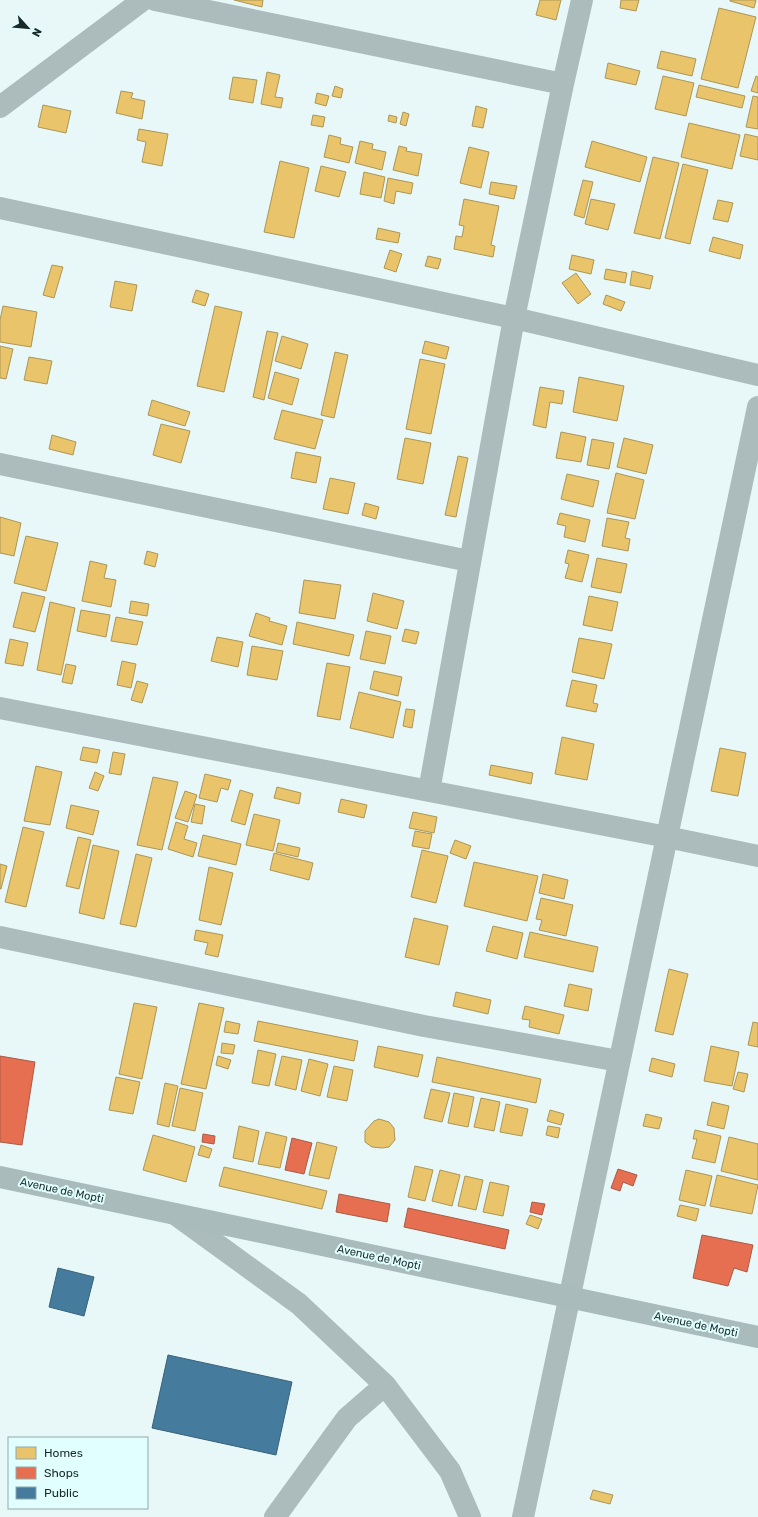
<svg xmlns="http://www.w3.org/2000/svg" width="758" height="1517" font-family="Rubik,sans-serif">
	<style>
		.homes { fill: #e9c46a; stroke: #ab9656 }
		.shops { fill: #e76f51; stroke: #aa5a45 }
		.public { fill: #457b9d; stroke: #38627a }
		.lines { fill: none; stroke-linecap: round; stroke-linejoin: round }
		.street { stroke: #acbcbc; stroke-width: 22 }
		.secondary { stroke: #a9bbbb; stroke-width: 22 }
		.labels { text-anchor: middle; stroke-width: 4; stroke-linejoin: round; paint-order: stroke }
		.street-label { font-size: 11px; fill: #1b2929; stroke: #e1ffff }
	</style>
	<rect width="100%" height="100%" fill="#e8f8f8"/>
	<path class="homes" d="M234,0H263L262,7Z
		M540,0H561L556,20L536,15Z
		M621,0H639L636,11L620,8Z
		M730,0H756L754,8L730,1Z
		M719,8L756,17L738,88L701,79Z
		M661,51L696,59L692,76L657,68Z
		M608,63L640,71L636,85L605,78Z
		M267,72L280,75L275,97L283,98L281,108L261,104Z
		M663,76L694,83L686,116L655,109Z
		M756,76L758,77V93L751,91Z
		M233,77L257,80L253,103L229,99Z
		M699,85L745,96L742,108L696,97Z
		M335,86L343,89L341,98L332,96Z
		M121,91L133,93L131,98L145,101L142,119L116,113Z
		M317,93L329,96L326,106L315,103Z
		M753,96L758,97V129L746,127Z
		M43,105L71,111L66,133L38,127Z
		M476,106L487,109L483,128L472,126Z
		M403,112L409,114L406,126L400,124Z
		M313,115L325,117L323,127L311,125Z
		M389,115L397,117L396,123L388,121Z
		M689,123L740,135L732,169L681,157Z
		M139,129L168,134L162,166L142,162L146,142L137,140Z
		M745,134L758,137V160L740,156Z
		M329,135L341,138L340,144L353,147L349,163L324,157Z
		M360,141L373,144L372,149L386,152L382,170L355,163Z
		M592,141L647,157L640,182L585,167Z
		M399,146L407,148L406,151L422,154L418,176L393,170Z
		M469,147L489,152L481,188L460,183Z
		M653,157L679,163L660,239L634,233Z
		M280,161L309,168L294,238L264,232Z
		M683,164L708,170L690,244L665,238Z
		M321,166L346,172L339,197L315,191Z
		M364,172L385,177L381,198L360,194Z
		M388,178L413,183L411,194L396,191L394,204L384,201Z
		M583,180L593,182L584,218L574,215Z
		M491,182L517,186L514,199L489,194Z
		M464,199L499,206L491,245L495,246L493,257L454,249L456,236L462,237L464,226L459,225Z
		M591,199L615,204L608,230L585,224Z
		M718,200L733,203L728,222L713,219Z
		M378,228L400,233L398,243L376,239Z
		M713,237L743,245L740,259L709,251Z
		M390,250L402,254L396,272L384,268Z
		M572,255L594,260L591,274L569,269Z
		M428,256L441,259L438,269L425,266Z
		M52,265L63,267L54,298L43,295Z
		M606,269L627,273L625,283L604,279Z
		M632,271L653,276L650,289L630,285Z
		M576,273L591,294L578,304L562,283Z
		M115,281L137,285L132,311L110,307Z
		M196,290L209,294L205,306L192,302Z
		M606,295L625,302L621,311L603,304Z
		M3,306L37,312L31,347L0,342V320Z
		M215,306L242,312L224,392L197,386Z
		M267,331L278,333L264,400L253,397Z
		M282,336L308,344L301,369L275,361Z
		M425,341L449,347L446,359L422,353Z
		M0,346L13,349L6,379L0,378Z
		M335,352L348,355L334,418L321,415Z
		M29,357L52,361L47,384L24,380Z
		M420,359L445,364L431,434L406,429Z
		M275,372L299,379L292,405L268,398Z
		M579,377L624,386L617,421L573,412Z
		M540,387L564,391L562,404L550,402L546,428L533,425Z
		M152,400L190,412L185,426L148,415Z
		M282,410L323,420L315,449L274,439Z
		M161,424L190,431L181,463L153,455Z
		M561,432L586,437L581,462L556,458Z
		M52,435L76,442L73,455L49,449Z
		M405,438L431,443L423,484L397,479Z
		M624,438L653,445L646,474L617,467Z
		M592,439L614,443L609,469L587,465Z
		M296,452L321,457L316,483L291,478Z
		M458,456L468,458L456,517L445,515Z
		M616,473L644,480L635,519L607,513Z
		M567,474L599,481L593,507L561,499Z
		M330,478L355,483L348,514L323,509Z
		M365,503L379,507L376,519L362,515Z
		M560,513L590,520L585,542L564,537L566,526L557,524Z
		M0,517L21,523L14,556L0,553Z
		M607,518L629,522L625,538L630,539L628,551L602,546Z
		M26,536L58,543L46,591L14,583Z
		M568,550L589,555L582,582L565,578L569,564L565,563Z
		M147,551L158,554L155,567L144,564Z
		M597,558L627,564L621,593L591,587Z
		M90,561L107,565L104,578L116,580L111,607L82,601Z
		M304,580L341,585L335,619L299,613Z
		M22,592L45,597L35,632L13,627Z
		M373,593L404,601L397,629L367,621Z
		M589,596L618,602L612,631L583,625Z
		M131,601L149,604L147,616L129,613Z
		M50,602L75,608L61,675L37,670Z
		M81,610L110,615L106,637L77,631Z
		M256,613L270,618L269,621L287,626L282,645L249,636Z
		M116,617L143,622L137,645L111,641Z
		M297,622L354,635L349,656L293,644Z
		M405,629L419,632L416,644L402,641Z
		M366,631L391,636L385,664L360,659Z
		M217,637L243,642L238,667L211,661Z
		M579,638L612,644L604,679L572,672Z
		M10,639L28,643L23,666L5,663Z
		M252,646L283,651L277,680L247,675Z
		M122,661L136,664L131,688L117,685Z
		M327,663L350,667L340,720L317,716Z
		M66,664L76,666L72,684L62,682Z
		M374,671L402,677L398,696L370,689Z
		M572,680L597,685L593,703L598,704L596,712L566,706Z
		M137,681L148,684L142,703L131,700Z
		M359,692L401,702L393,738L350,728Z
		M406,709L415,710L412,728L403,726Z
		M562,737L594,744L587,780L555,774Z
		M83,747L100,750L97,763L80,760Z
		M720,748L746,753L738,796L711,791Z
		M113,752L125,754L121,775L109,773Z
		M491,765L533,773L531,784L489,775Z
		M36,766L62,772L50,825L24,821Z
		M95,772L104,776L98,791L89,788Z
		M205,774L231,780L228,790L221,788L217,802L199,798Z
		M153,777L178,782L162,850L137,845Z
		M277,787L301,793L299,804L274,798Z
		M240,790L253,794L245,825L231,821Z
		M185,791L197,795L188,822L175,818Z
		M341,799L367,805L364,818L338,812Z
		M195,804L205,806L202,824L191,822Z
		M71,805L99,811L93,835L66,828Z
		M413,812L437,817L434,833L409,828Z
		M254,814L280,820L273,851L246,845Z
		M176,822L188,826L184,839L197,843L193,857L168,849Z
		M23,827L44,832L26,907L5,902Z
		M415,831L432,834L429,849L412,846Z
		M203,835L241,844L236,865L198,856Z
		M78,837L91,840L79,889L66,886Z
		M455,840L471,846L466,859L450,853Z
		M278,843L300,848L298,857L276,852Z
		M93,845L119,851L104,919L79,913Z
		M422,850L448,856L436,903L411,897Z
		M274,853L313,863L309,880L270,870Z
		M136,854L152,858L136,927L120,924Z
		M474,862L538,876L527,921L464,906Z
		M0,864L7,866L1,889H0Z
		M209,867L233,873L221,925L199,920Z
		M543,874L568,880L564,899L539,893Z
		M541,898L573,905L566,936L539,930L542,920L536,919Z
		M414,918L448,926L439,965L405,957Z
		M493,926L523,933L517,959L486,951Z
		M196,930L223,935L218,957L205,954L208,943L194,940Z
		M530,932L598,947L593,972L524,957Z
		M669,969L688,974L673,1035L655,1031Z
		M569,984L592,989L588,1011L564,1006Z
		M456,992L491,1000L488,1014L453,1006Z
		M134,1003L157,1007L142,1079L119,1074Z
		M199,1003L224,1008L206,1089L181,1084Z
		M525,1006L564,1015L559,1034L529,1027L530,1020L522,1019Z
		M226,1021L240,1024L238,1034L224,1032Z
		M258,1021L358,1041L354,1061L254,1041Z
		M753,1022L758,1023V1047L748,1045Z
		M222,1043L235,1045L233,1054L221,1053Z
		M378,1046L423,1055L418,1077L374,1067Z
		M711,1046L739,1052L732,1086L704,1081Z
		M258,1050L276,1054L269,1086L252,1083Z
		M218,1056L231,1060L228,1069L216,1065Z
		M282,1056L302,1060L296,1090L275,1085Z
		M437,1057L541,1079L536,1103L432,1082Z
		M652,1058L675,1064L672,1077L649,1071Z
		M309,1059L328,1064L320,1096L301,1091Z
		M334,1066L353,1070L347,1101L327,1097Z
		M738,1072L748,1074L744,1092L733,1089Z
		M116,1077L140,1082L133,1114L109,1110Z
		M165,1083L178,1086L169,1127L157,1124Z
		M180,1088L203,1093L195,1131L172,1126Z
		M431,1089L450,1093L442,1122L424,1118Z
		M454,1093L474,1097L468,1127L448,1123Z
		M481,1098L500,1102L494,1131L474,1127Z
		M712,1102L729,1106L724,1129L707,1125Z
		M506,1104L528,1109L522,1136L500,1132Z
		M550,1110L564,1114L561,1125L547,1121Z
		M646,1114L662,1118L659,1129L643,1126Z
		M379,1119L389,1122L394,1128L395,1140L389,1147L382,1148L372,1147L365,1142V1131L374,1121Z
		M239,1126L259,1131L253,1162L233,1158Z
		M548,1126L560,1128L558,1138L546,1135Z
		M695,1130L721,1136L715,1163L692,1158L697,1139H693Z
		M266,1132L287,1137L280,1168L258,1164Z
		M153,1135L195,1147L186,1182L143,1170Z
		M729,1137L758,1144V1180L721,1171Z
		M317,1142L337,1147L329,1179L309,1175Z
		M201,1145L212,1149L209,1158L198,1155Z
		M415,1166L433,1170L425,1201L408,1197Z
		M224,1167L327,1191L322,1209L219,1186Z
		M440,1170L460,1175L452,1206L432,1201Z
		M686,1170L712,1176L705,1206L679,1200Z
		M717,1175L758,1185L752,1214L710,1206Z
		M465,1176L483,1180L476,1210L458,1206Z
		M490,1182L509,1186L503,1216L483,1212Z
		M680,1205L699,1209L696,1221L677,1216Z
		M530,1215L542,1219L538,1229L526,1224Z
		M593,1490L613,1495L610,1504L590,1499Z"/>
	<path class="shops" d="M0,1056L35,1062L22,1145L0,1142Z
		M203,1134L215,1136L214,1144L202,1142Z
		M292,1138L312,1143L304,1174L285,1170Z
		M618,1169L637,1175L633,1186L623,1182L620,1191L611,1188Z
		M339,1194L390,1204L387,1222L336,1212Z
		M532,1202L545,1204L542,1215L530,1212Z
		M408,1208L509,1230L505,1249L404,1227Z
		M702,1235L753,1245L747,1272L734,1268L728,1286L693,1278Z"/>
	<path class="public" d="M58,1268L94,1277L84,1316L49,1307Z
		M168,1355L292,1382L276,1455L152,1428Z"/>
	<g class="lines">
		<path class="street" d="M155,0L563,84
			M0,107L143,0
			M0,208L514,318L758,375
			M0,464L469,561
			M0,708L667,837L758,856
			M429,791L514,318L563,84L582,0
			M0,937L424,1026L619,1061
			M175,1214L299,1304L385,1385
			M275,1517L347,1418L385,1385L450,1471L470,1517
			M523,1517L758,407"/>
		<path class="secondary" d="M0,1177L758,1337"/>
	</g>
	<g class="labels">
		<g class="street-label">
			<text transform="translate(62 1190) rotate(12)" y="4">Avenue de Mopti</text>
			<text transform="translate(379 1257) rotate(12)" y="4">Avenue de Mopti</text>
			<text transform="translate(696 1324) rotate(12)" y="4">Avenue de Mopti</text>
		</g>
	</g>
	<rect x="8" y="1437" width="140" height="72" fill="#e1ffff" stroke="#92a9a9"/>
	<rect x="16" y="1447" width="20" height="12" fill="#e9c46a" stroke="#92a9a9"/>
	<text x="44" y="1457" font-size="12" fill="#1b2929">Homes</text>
	<rect x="16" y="1467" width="20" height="12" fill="#e76f51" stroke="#92a9a9"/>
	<text x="44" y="1477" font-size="12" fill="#1b2929">Shops</text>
	<rect x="16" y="1487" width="20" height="12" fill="#457b9d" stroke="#92a9a9"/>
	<text x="44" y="1497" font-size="12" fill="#1b2929">Public</text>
	<g transform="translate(28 28) rotate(117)" stroke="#e1ffff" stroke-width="3" paint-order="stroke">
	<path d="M0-3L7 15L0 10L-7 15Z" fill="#1b2929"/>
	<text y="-6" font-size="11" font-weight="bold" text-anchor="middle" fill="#1b2929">N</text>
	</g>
</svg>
